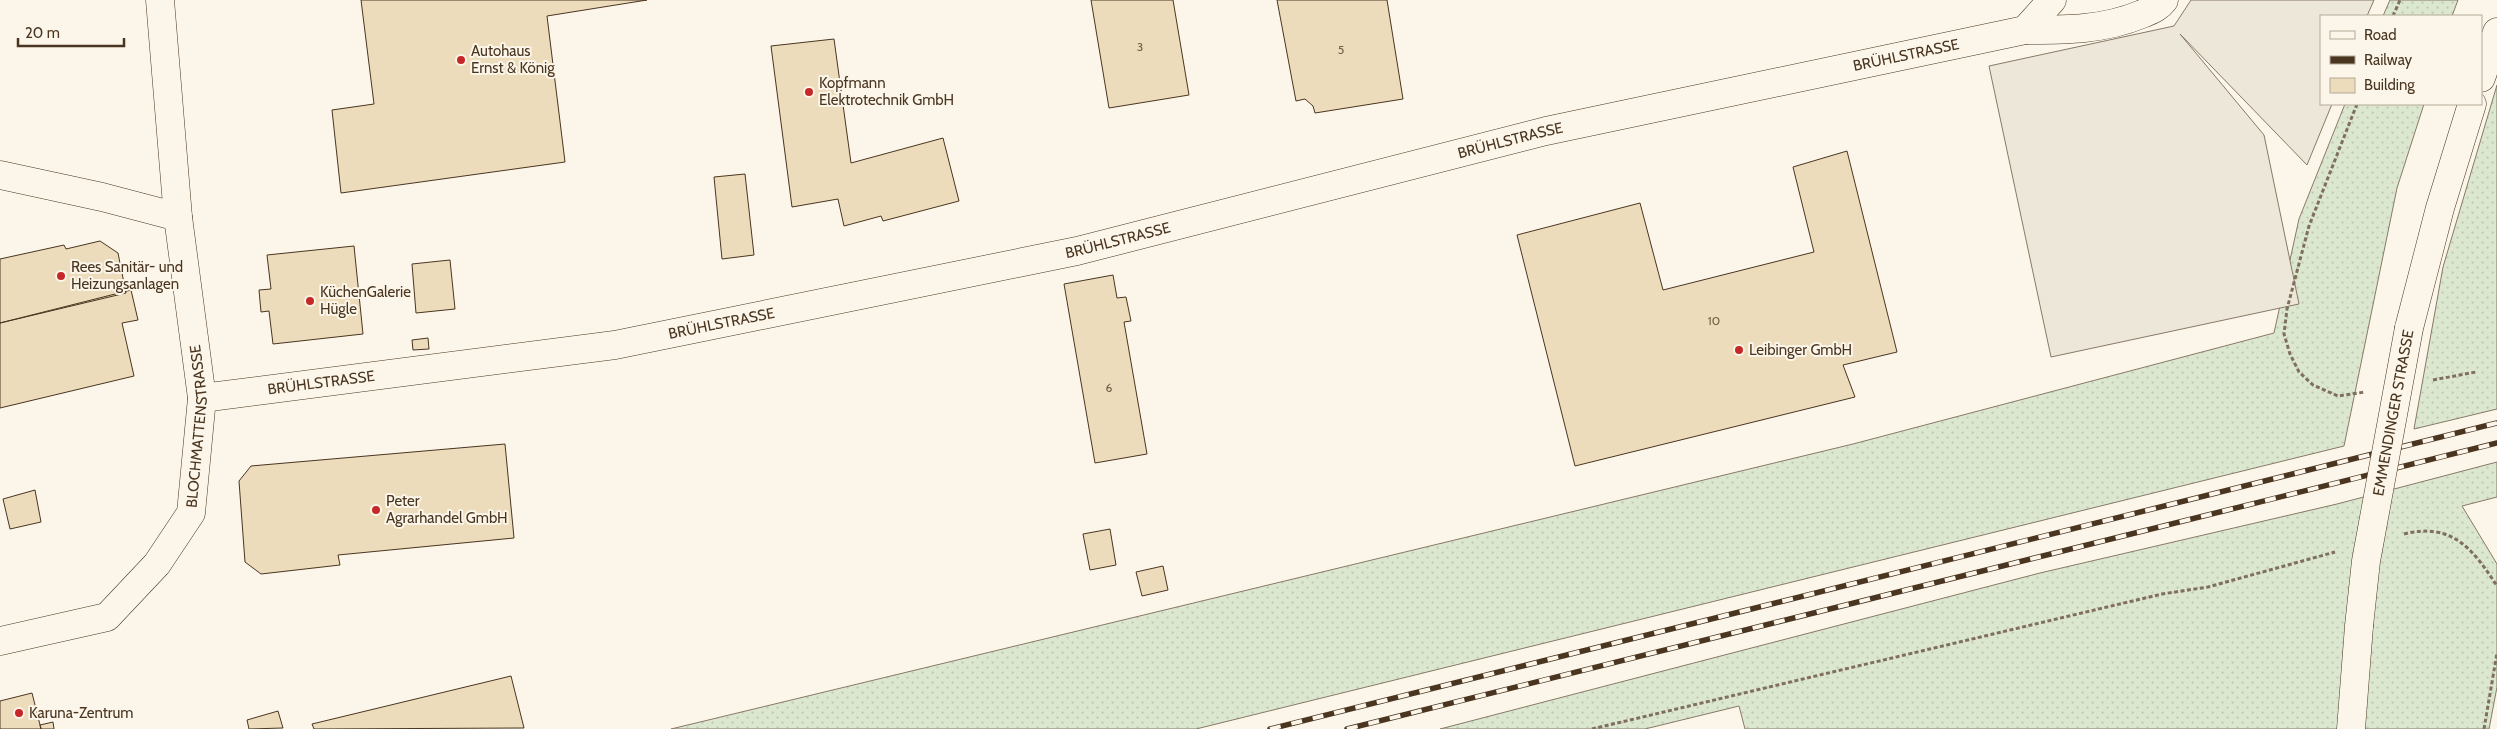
<svg xmlns="http://www.w3.org/2000/svg" width="2497" height="729" font-family="Cabin,sans-serif">
	<style>
		.grass { fill: url(#grass-dots); stroke: #887966 }
		.parking { fill: #ede7d9; stroke: #887966 }
		.building { fill: #ecdcbc; stroke: #4a3520 }
		.lines { fill: none; stroke-linecap: round; stroke-linejoin: round }
		.street-casing { stroke: #4a3520; stroke-width: 29 }
		.secondary-casing { stroke: #4a3520; stroke-width: 29 }
		.path { stroke: #7f6f5c; stroke-width: 3; stroke-dasharray: 4 2.5; stroke-linecap: butt }
		.street { stroke: #fbf6e9; stroke-width: 28 }
		.secondary { stroke: #fbf6e9; stroke-width: 28 }
		.rail-casing { stroke: #4a3520; stroke-width: 5.5 }
		.rail { stroke: #fbf6e9; stroke-width: 4; stroke-dasharray: 11; stroke-linecap: butt }
		.secondary-bridge-casing { stroke: #4a3520; stroke-width: 29; stroke-linecap: butt }
		.secondary-bridge { stroke: #fbf6e9; stroke-width: 28 }
		.poi-dot { fill: #c62828; stroke: #fbf6e9; stroke-width: 2 }
		.labels { text-anchor: middle; stroke-width: 4; stroke-linejoin: round; paint-order: stroke }
		.number-label { font-size: 12px; fill: #725f47 }
		.poi-label { font-size: 15px; fill: #4a3520; stroke: #fbf6e9; text-anchor: start }
		.street-label { font-size: 15px; fill: #4a3520; stroke: #fbf6e9 }
	</style>
	<defs>
		<pattern id="grass-dots" width="8" height="8" patternUnits="userSpaceOnUse" patternTransform="scale(1.25)"><rect width="8" height="8" fill="#dce7d0"/><path d="M2 2h.1M6 6h.1" fill="none" stroke="#bec7b2" stroke-width="1.8" stroke-linecap="round"/></pattern>
	</defs>
	<rect width="100%" height="100%" fill="#fbf6e9"/>
	<path class="grass" d="M2390,0H2458L2452,16H2383Z
		M2497,85V409L2414,429L2443,267Z
		M2345,104H2424L2397,188L2344,446L1196,729H671L1853,444L2274,333L2299,219Z
		M2497,462V497L2462,506L2497,564V687L2489,729H1745L1739,706L1645,729H1440L2040,573L2337,504Z"/>
	<path class="parking" d="M2191,0H2374L2367,16H2321V104H2332L2307,165L2180,34L2264,135L2299,304L2051,357L1989,66L2174,26Z"/>
	<path class="building" d="M361,0H647L547,16L565,162L341,193L332,110L374,104Z
		M1091,0H1173L1189,95L1109,108Z
		M1277,0H1387L1403,99L1315,113L1313,106L1305,99L1296,101Z
		M834,39L851,163L943,138L959,201L883,221L881,216L844,226L838,199L792,207L771,46Z
		M1847,151L1897,352L1843,365L1855,397L1575,466L1517,235L1640,203L1663,290L1814,252L1793,167Z
		M745,174L754,255L722,259L714,177Z
		M100,241L118,253L126,293L0,323V259L64,245L66,249Z
		M354,246L363,334L273,344L269,311L261,312L259,290L271,289L267,255Z
		M450,260L455,309L416,313L412,264Z
		M1113,275L1117,298L1126,297L1131,321L1124,322L1147,454L1095,463L1064,284Z
		M131,290L138,320L122,323L134,376L0,408V323Z
		M428,338L429,349L413,350L412,340Z
		M505,444L514,538L338,555L340,565L261,574L245,562L239,481L251,466Z
		M35,490L41,522L10,529L3,499Z
		M1110,529L1116,565L1090,570L1083,534Z
		M1163,566L1168,590L1142,596L1136,572Z
		M511,676L524,728L314,729L312,724Z
		M32,693L41,729H0V701Z
		M278,711L283,728L249,729L247,720Z
		M53,722L54,729H41L40,725Z"/>
	<g class="lines">
		<defs>
			<g id="street">
				<path d="M2025,30L2052,0"/>
				<path d="M0,175L102,197L178,217"/>
				<path id="s1" d="M202,398L615,345L1077,251L1546,131L2025,30C2065,30 2104,30 2142,14C2151,10 2158,8 2164,0"/>
				<path id="s2" d="M0,641L107,617L157,564L191,513L202,398L178,217L160,0"/>
			</g>
			<path id="secondary" d="M2481,78L2497,32
				M2409,328L2440,208L2472,104
				M2351,729L2359,626"/>
		</defs>
		<use href="#street" class="street-casing"/>
		<use href="#secondary" class="secondary-casing"/>
		<path class="path" d="M2393,16L2400,0
			M2357,104L2309,226L2287,309L2284,334L2290,354L2299,372L2313,385L2338,396L2365,392
			M2433,380L2476,372
			M2404,534C2452,522 2473,549 2497,586
			M1592,729L2162,594L2208,587L2335,552
			M2484,729L2497,653"/>
		<use href="#street" class="street"/>
		<use href="#secondary" class="secondary"/>
		<defs>
			<path id="rail" d="M1270,729L2497,423
				M1347,729L2497,443"/>
		</defs>
		<use href="#rail" class="rail-casing"/>
		<use href="#rail" class="rail"/>
		<defs>
			<g id="secondary-bridge">
				<path id="s3" d="M2359,626L2366,561L2409,328"/>
			</g>
		</defs>
		<use href="#secondary-bridge" class="secondary-bridge-casing"/>
		<use href="#secondary-bridge" class="secondary-bridge"/>
	</g>
	<g class="poi-dot">
		<circle cx="461" cy="60" r="5"/>
		<circle cx="809" cy="92" r="5"/>
		<circle cx="61" cy="276" r="5"/>
		<circle cx="310" cy="301" r="5"/>
		<circle cx="1739" cy="350" r="5"/>
		<circle cx="376" cy="510" r="5"/>
		<circle cx="19" cy="713" r="5"/>
	</g>
	<g class="labels">
		<g class="number-label">
			<text x="1140" y="51">3</text>
			<text x="1341" y="54">5</text>
			<text x="1714" y="325">10</text>
			<text x="1109" y="392">6</text>
		</g>
		<g class="poi-label">
			<text x="471" y="56">Autohaus<tspan x="471" dy="17">Ernst &amp; König</tspan></text>
			<text x="819" y="88">Kopfmann<tspan x="819" dy="17">Elektrotechnik GmbH</tspan></text>
			<text x="71" y="272">Rees Sanitär- und<tspan x="71" dy="17">Heizungsanlagen</tspan></text>
			<text x="320" y="297">KüchenGalerie<tspan x="320" dy="17">Hügle</tspan></text>
			<text x="1749" y="355">Leibinger GmbH</text>
			<text x="386" y="506">Peter<tspan x="386" dy="17">Agrarhandel GmbH</tspan></text>
			<text x="29" y="718">Karuna-Zentrum</text>
		</g>
		<g class="street-label">
			<text dy="5" stroke="none"><textPath href="#s1" startOffset="1740">BRÜHLSTRASSE</textPath></text>
			<text dy="5" stroke="none"><textPath href="#s1" startOffset="1335">BRÜHLSTRASSE</textPath></text>
			<text dy="5" stroke="none"><textPath href="#s1" startOffset="930">BRÜHLSTRASSE</textPath></text>
			<text dy="5" stroke="none"><textPath href="#s1" startOffset="525">BRÜHLSTRASSE</textPath></text>
			<text dy="5" stroke="none"><textPath href="#s1" startOffset="120">BRÜHLSTRASSE</textPath></text>
			<text dy="5" stroke="none"><textPath href="#s3" startOffset="216">EMMENDINGER STRASSE</textPath></text>
			<text dy="5" stroke="none"><textPath href="#s2" startOffset="331">BLOCHMATTENSTRASSE</textPath></text>
		</g>
	</g>
	<rect x="2320" y="15" width="162" height="90" fill="#fbf6e9" stroke="#b4a999"/>
	<rect x="2330" y="31" width="25" height="8" fill="#fbf6e9" stroke="#b4a999"/>
	<text x="2364" y="40" font-size="15" fill="#4a3520">Road</text>
	<rect x="2330" y="56" width="25" height="8" fill="#4a3520" stroke="#b4a999"/>
	<text x="2364" y="65" font-size="15" fill="#4a3520">Railway</text>
	<rect x="2330" y="78" width="25" height="15" fill="#ecdcbc" stroke="#b4a999"/>
	<text x="2364" y="90" font-size="15" fill="#4a3520">Building</text>
	<path d="M18 38v8h106v-8" fill="none" stroke="#4a3520" stroke-width="2.5"/>
	<text x="25" y="38" font-size="15" fill="#4a3520" stroke="#fbf6e9" stroke-width="4" paint-order="stroke">20 m</text>
</svg>
